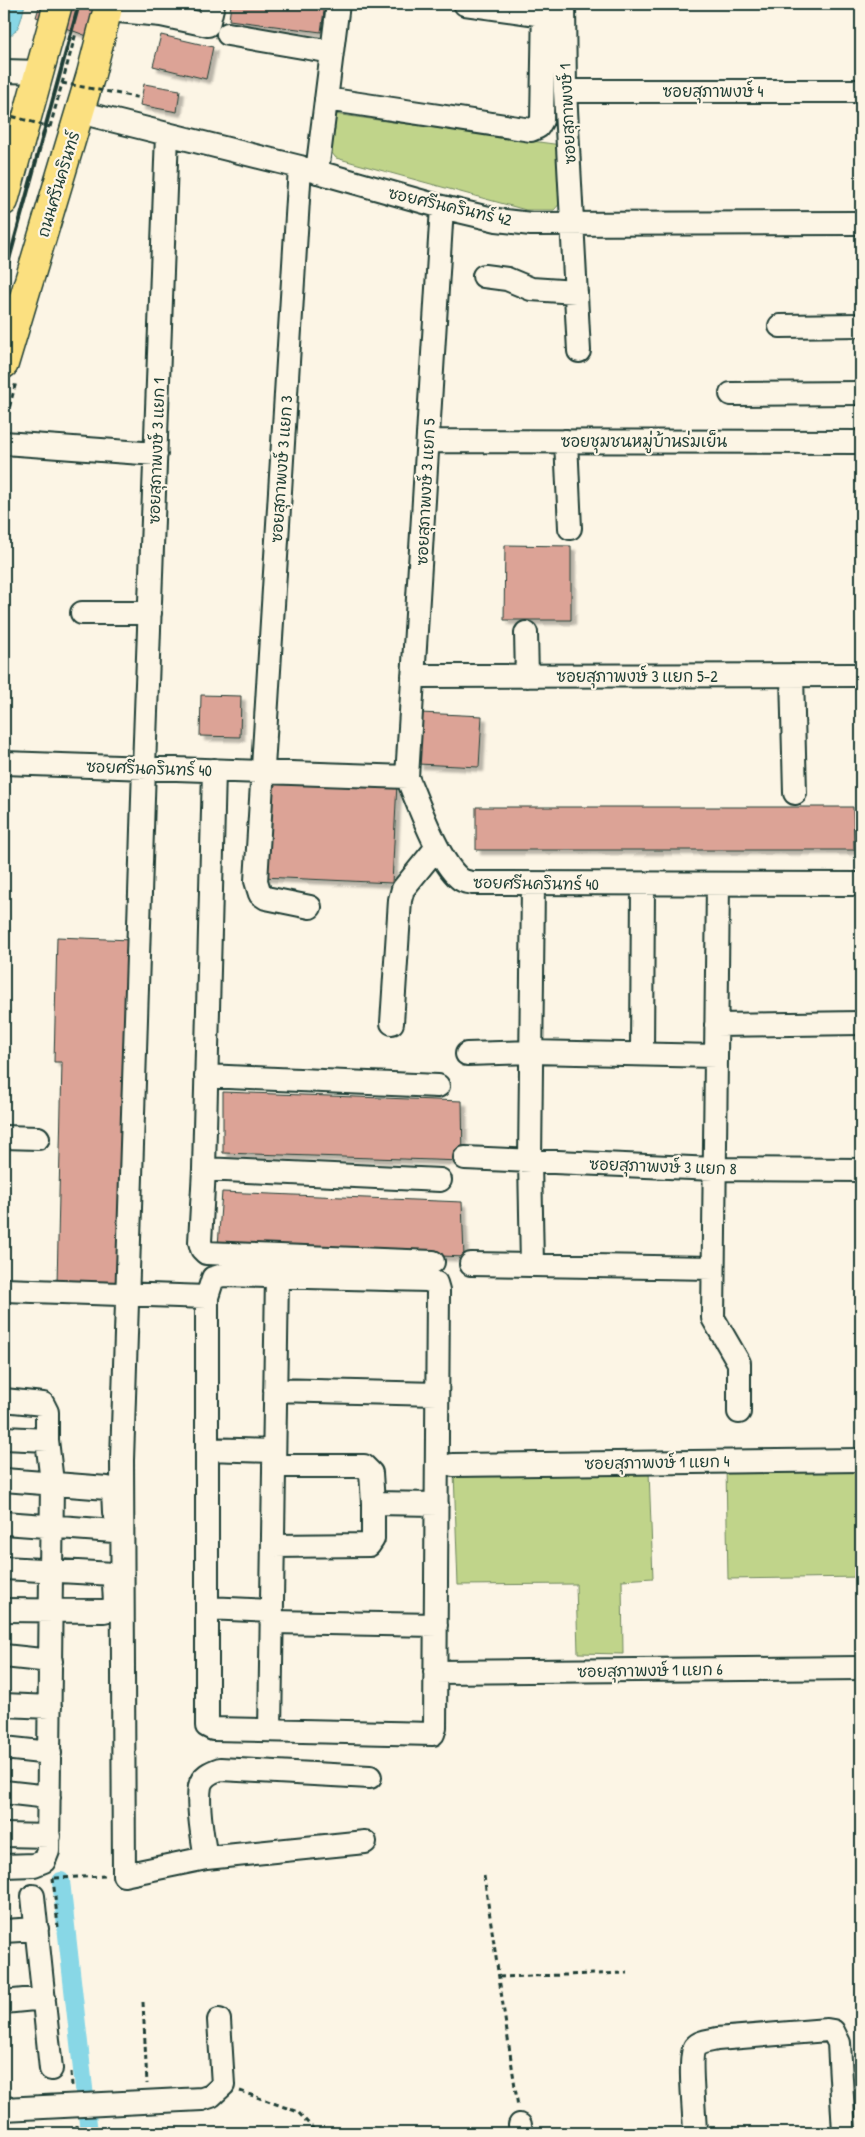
<svg xmlns="http://www.w3.org/2000/svg" width="865" height="2137" font-family="'Patrick Hand','Playpen Sans Thai',sans-serif">
	<style>
		.green { fill: #c0d48a; stroke: #70885f }
		.water { fill: #88d7e6; stroke: #5e999f }
		.lines { fill: none; stroke-linecap: round; stroke-linejoin: round }
		.canal { stroke: #88d7e6; stroke-width: 18 }
		.building { fill: #dca396; stroke: #1f3d34; filter: url(#shadow) }
		.minor-casing { stroke: #1f3d34; stroke-width: 26 }
		.major-casing { stroke: #1f3d34; stroke-width: 31 }
		.path { stroke: #1f3d34; stroke-width: 3; stroke-dasharray: 5 4; stroke-linecap: butt }
		.minor { stroke: #fcf5e5; stroke-width: 22 }
		.major { stroke: #fbe080; stroke-width: 28 }
		.rail { stroke: #1f3d34; stroke-width: 4 }
		.path-bridge { stroke: #1f3d34; stroke-width: 3; stroke-dasharray: 5 4; stroke-linecap: butt }
		.labels { text-anchor: middle; stroke-width: 4.5; stroke-linejoin: round; paint-order: stroke }
		.street-label { font-size: 16px; fill: #1f3d34; stroke: #fcf5e5 }
	</style>
	<defs>
		<filter id="shadow"><feDropShadow dx="4.5" dy="4.5" stdDeviation="1" flood-color="#0004"/></filter>
	</defs>
	<rect width="100%" height="100%" fill="#fcf5e5"/>
	<filter id="ink" filterUnits="userSpaceOnUse"><feTurbulence type="fractalNoise" baseFrequency=".02" numOctaves="2"/><feDisplacementMap in="SourceGraphic" scale="10" xChannelSelector="R" yChannelSelector="G"/><feConvolveMatrix kernelMatrix="1 2 1 2 8 2 1 2 1" color-interpolation-filters="sRGB"/></filter>
	<g filter="url(#ink)">
		<path class="green" d="M334,114L561,145L563,200L554,210H526L336,158L331,152Z
			M861,1466V1577L728,1579L726,1467Z
			M649,1471L653,1578L622,1580L623,1654L578,1653L576,1584L458,1585L454,1472Z"/>
		<path class="water" d="M4,4H25C21,19 20,33 4,39Z"/>
		<g class="lines">
			<path class="canal" d="M61,1881L89,2133"/>
		</g>
		<path class="building" d="M40,4H106L95,39L36,17Z
			M231,4H325L321,32L229,20Z
			M161,35L213,47L206,79L153,66Z
			M144,84L180,90L177,112L140,105Z
			M505,545L571,546V620H504Z
			M201,695L241,696L240,737L200,736Z
			M421,713L482,716L479,767L418,764Z
			M268,776L397,783L392,883L263,877Z
			M476,807H853L854,850H476Z
			M57,937L131,940L120,1283L57,1284L62,1062H54Z
			M223,1092L462,1101L463,1161L223,1153Z
			M222,1192L462,1202L464,1257L218,1246Z"/>
		<g class="lines">
			<defs>
				<path id="minor" d="M465,4L544,15
					M564,4L565,91L579,351
					M108,10L161,15L208,25L213,4
					M228,34L332,52
					M4,71L40,72
					M565,91H861
					M326,99L531,130L538,127L542,120L544,4
					M79,112L300,167L442,207L497,220L531,224L861,223
					M167,134L144,767L122,1460L124,1875L206,1858C203,1841 197,1803 200,1786C202,1776 211,1772 220,1769L370,1777
					M300,167L256,881L260,894L266,898L310,907
					M317,172L338,4
					M484,276L507,279L531,289L576,292
					M780,326L861,325
					M731,394L861,393
					M428,441L861,442
					M566,441L570,528
					M4,443L156,454
					M82,613H150
					M526,633L527,676
					M792,675L795,793
					M413,676L861,675
					M4,763L407,777C418,803 438,860 459,878C463,882 468,882 473,883L861,884
					M214,770L204,1169L200,1242L202,1249L206,1253L433,1262
					M407,777L442,207
					M718,884L713,1318L739,1363V1412
					M392,1023L400,900L403,889L437,847
					M716,1025L861,1023
					M467,1054L531,1052L716,1056
					M642,1054L643,885
					M206,1076L438,1086
					M4,1137L38,1138
					M465,1158L714,1169L861,1170
					M204,1169L440,1180
					M471,1264L713,1268
					M532,1265L530,1161L533,884
					M223,1275L427,1280L436,1283L438,1290L435,1727L433,1734L213,1729L207,1726V1297L213,1278Z
					M4,1290L207,1297
					M275,1390L437,1394
					M4,1400L43,1404L47,1412V1440L52,1482L48,1851L44,1861L34,1865L4,1866
					M4,1438L47,1440
					M207,1449L274,1451
					M453,1465L861,1460
					M274,1466H364L371,1473L373,1503L437,1504
					M4,1480L107,1488L113,1490L114,1512
					M4,1523L114,1531
					M273,1546L369,1545L373,1539V1503
					M4,1568L114,1574
					M207,1608L272,1611
					M4,1610L104,1611L112,1609L115,1603L114,1584
					M272,1622L436,1625
					M4,1656L51,1661
					M435,1672L861,1668
					M4,1705L50,1707
					M270,1730L277,1276
					M4,1748L50,1753
					M4,1792L49,1797
					M4,1835L49,1836
					M206,1858L365,1842
					M33,1896L51,2069
					M4,1931L37,1929
					M4,2002L44,1998
					M4,2109L202,2099L211,2096L223,2085L219,2020
					M520,2125L521,2133
					M695,2133C695,2119 688,2056 695,2047C700,2041 710,2041 717,2039L827,2030L833,2031L839,2043L844,2133"/>
				<path id="major" d="M4,201L58,4
					M4,364L91,74L109,4"/>
			</defs>
			<use href="#minor" class="minor-casing"/>
			<use href="#major" class="major-casing"/>
			<path class="path" d="M50,127L76,33
				M5,424L16,382
				M4,476L7,477L4,487
				M484,1876L518,2107
				M53,1878L58,1927
				M55,1878L106,1876
				M499,1977L627,1973
				M143,2002L147,2084
				M71,2072L72,2086
				M240,2091L298,2112L317,2133
				M76,2125V2133"/>
			<use href="#minor" class="minor"/>
			<use href="#major" class="major"/>
			<path class="rail" d="M4,278L79,4"/>
			<path class="path-bridge" d="M62,83L141,98
				M4,114L50,127"/>
		</g>
	</g>
	<g class="labels">
		<g class="street-label">
			<text x="713" y="97">ซอยสุภาพงษ์ 4</text>
			<text transform="translate(567 114) rotate(-93)" y="6">ซอยสุภาพงษ์ 1</text>
			<text transform="translate(58 184) rotate(-73)" y="6">ถนนศรีนครินทร์</text>
			<text transform="translate(450 206) rotate(13)" y="6">ซอยศรีนครินทร์ 42</text>
			<text x="644" y="447">ซอยชุมชนหมู่บ้านร่มเย็น</text>
			<text transform="translate(156 451) rotate(-88)" y="6">ซอยสุภาพงษ์ 3 แยก 1</text>
			<text transform="translate(281 469) rotate(-86)" y="6">ซอยสุภาพงษ์ 3 แยก 3</text>
			<text transform="translate(425 492) rotate(-87)" y="6">ซอยสุภาพงษ์ 3 แยก 5</text>
			<text x="637" y="682">ซอยสุภาพงษ์ 3 แยก 5-2</text>
			<text transform="translate(149 768) rotate(2)" y="6">ซอยศรีนครินทร์ 40</text>
			<text transform="translate(536 883) rotate(1)" y="6">ซอยศรีนครินทร์ 40</text>
			<text transform="translate(663 1166) rotate(2)" y="6">ซอยสุภาพงษ์ 3 แยก 8</text>
			<text transform="translate(657 1462) rotate(-1)" y="6">ซอยสุภาพงษ์ 1 แยก 4</text>
			<text transform="translate(650 1670) rotate(-1)" y="6">ซอยสุภาพงษ์ 1 แยก 6</text>
		</g>
	</g>
	<rect width="865" height="2137" fill="none" stroke="#fcf5e5" stroke-width="20"/>
	<rect x="10" y="10" width="845" height="2117" fill="none" stroke="#1f3d34" stroke-width="2" filter="url(#ink)"/>
</svg>
